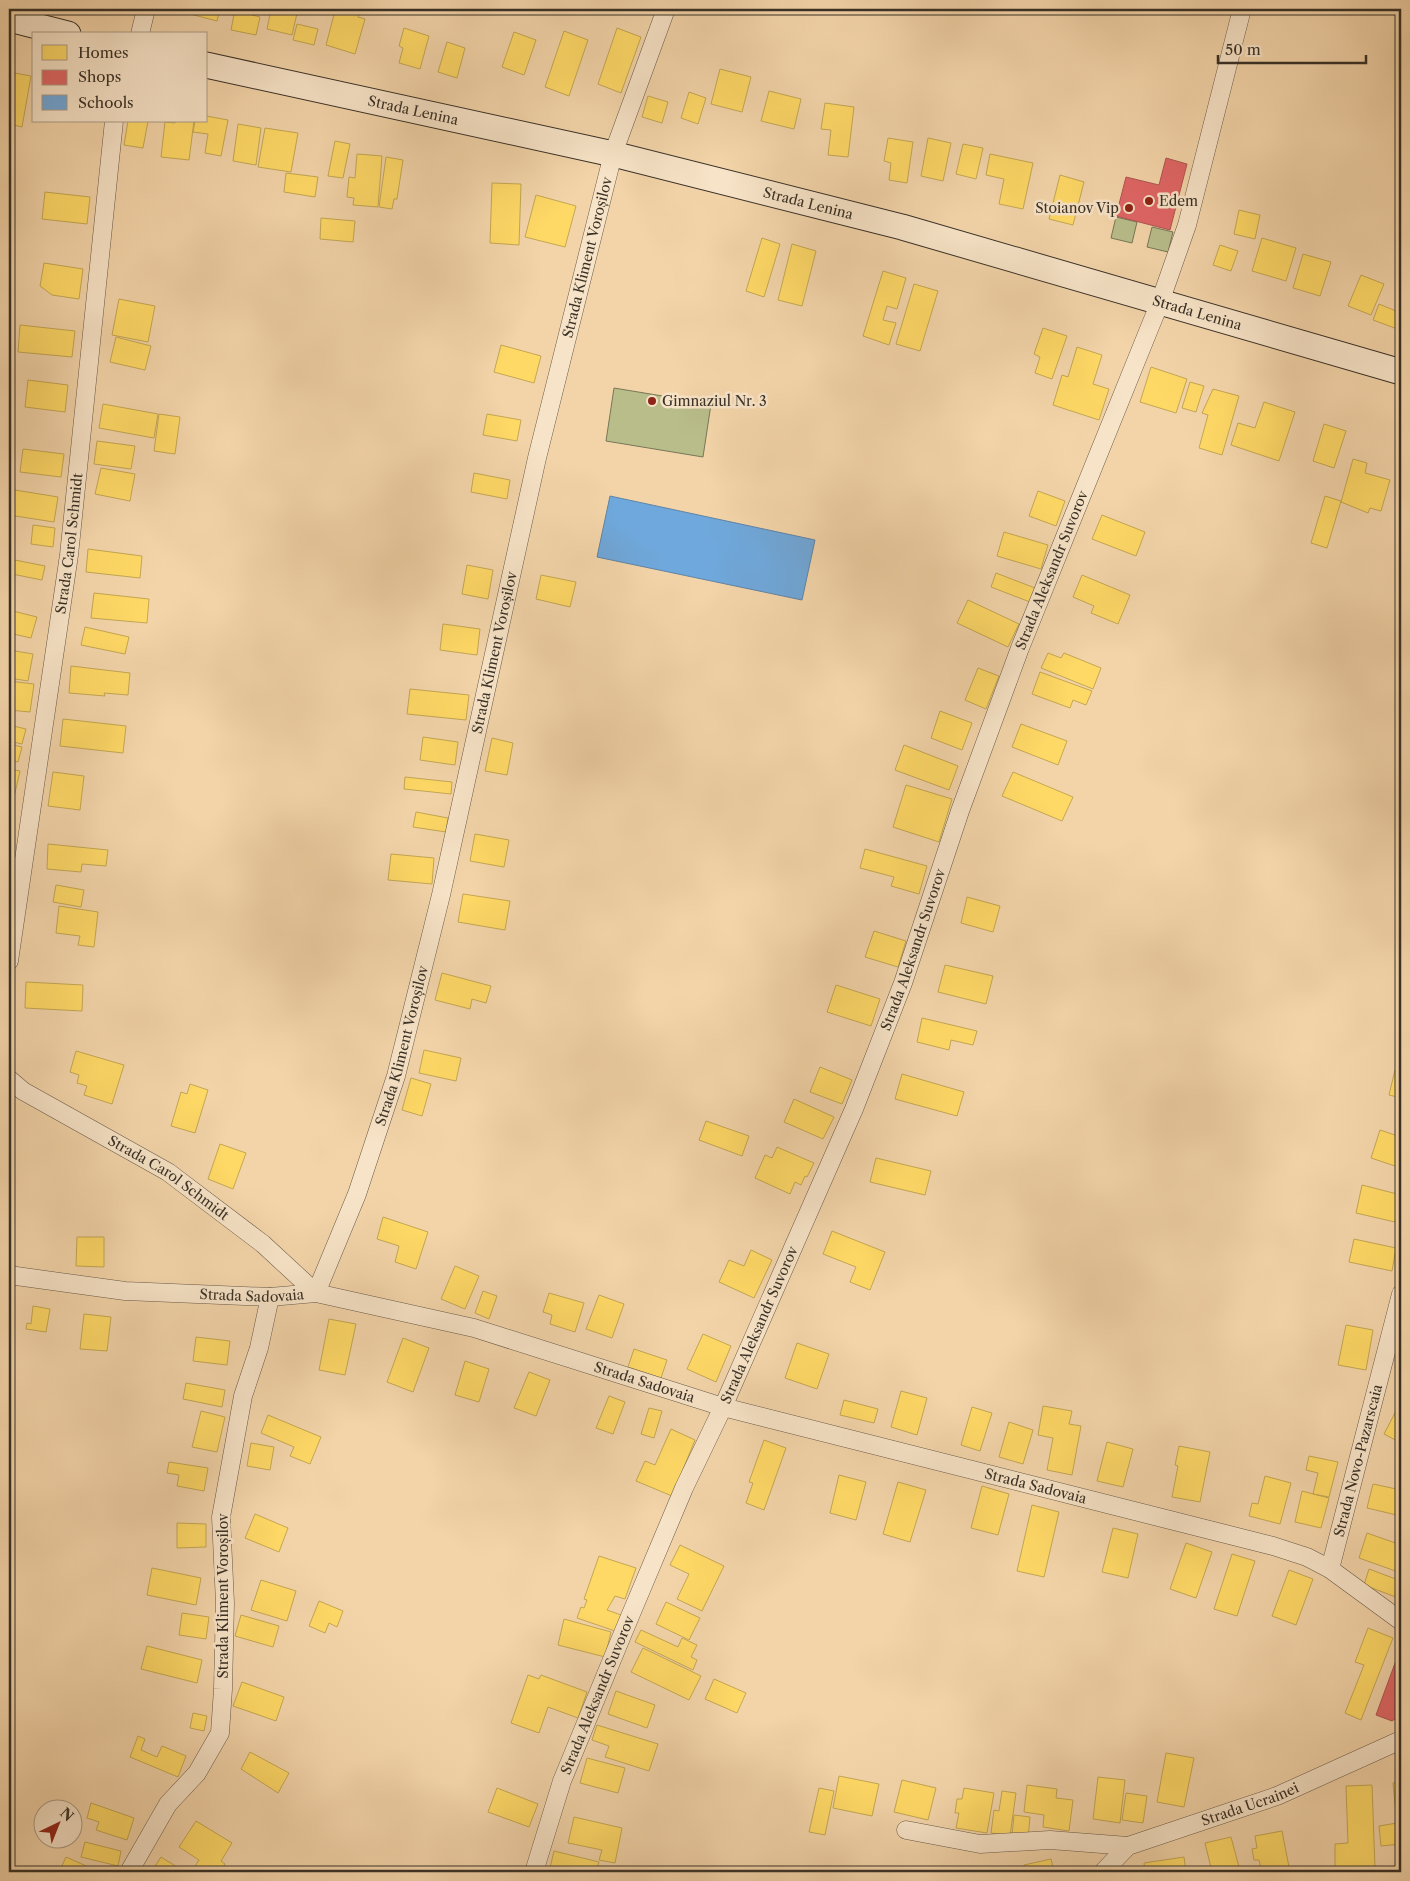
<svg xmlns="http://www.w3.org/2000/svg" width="1410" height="1881" font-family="'Libre Caslon Text',serif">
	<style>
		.green { fill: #b8bd8a; stroke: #787758 }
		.homes { fill: #ffd966; stroke: #c4a753 }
		.shops { fill: #e06666; stroke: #ae5653 }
		.schools { fill: #6fa8dc; stroke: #5f84a6 }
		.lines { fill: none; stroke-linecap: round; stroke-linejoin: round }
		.street-casing { stroke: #685a48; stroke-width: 19 }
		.secondary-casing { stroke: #393127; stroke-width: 27 }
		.street { stroke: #f7e3c7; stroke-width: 18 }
		.secondary { stroke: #f7e3c7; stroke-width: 25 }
		.poi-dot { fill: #8f2418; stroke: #f7e3c7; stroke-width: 2 }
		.labels { text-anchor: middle; stroke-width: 5; stroke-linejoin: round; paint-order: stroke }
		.street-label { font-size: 14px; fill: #393127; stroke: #f7e3c7 }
		.poi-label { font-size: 14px; fill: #393127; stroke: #f7e3c7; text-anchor: start }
	</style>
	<rect width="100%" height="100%" fill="#f3d4a9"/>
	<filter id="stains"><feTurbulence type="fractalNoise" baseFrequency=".004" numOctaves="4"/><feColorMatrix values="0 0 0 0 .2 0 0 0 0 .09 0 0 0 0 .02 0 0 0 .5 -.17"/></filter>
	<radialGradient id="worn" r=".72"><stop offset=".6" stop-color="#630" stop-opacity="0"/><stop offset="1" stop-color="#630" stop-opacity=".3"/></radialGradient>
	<path class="green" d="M1116,217L1137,222L1132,243L1111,238Z
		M1152,227L1173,232L1168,252L1147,247Z
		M614,388L711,404L703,457L606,441Z"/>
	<path class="homes" d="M192,9H220L217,21L190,14Z
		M235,9H253L252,15L260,17L256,35L231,30Z
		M271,9H298L292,35L267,29Z
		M345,9H361L358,17L365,19L355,54L326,45L335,11L344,13Z
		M297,24L318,29L314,45L293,40Z
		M404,28L429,36L420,69L399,63L403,48L399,46Z
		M617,28L641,37L621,93L598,84Z
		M564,31L588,40L569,96L545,87Z
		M514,32L536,40L524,75L502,67Z
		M447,42L465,48L457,78L438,72Z
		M720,69L751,77L742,112L711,104Z
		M9,72L31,76L22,127L9,124Z
		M769,91L801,99L794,129L761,121Z
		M689,92L706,98L698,124L681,118Z
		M648,96L668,102L662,123L642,117Z
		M825,103L854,107L848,157L828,155L831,130L821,129Z
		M206,116L228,120L221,156L205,153L208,134L193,132L195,121H206Z
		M128,121H148L143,148L124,145Z
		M176,121H194L189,160L161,157L165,122L175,123Z
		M238,124L261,128L256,165L233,161Z
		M265,128L298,133L291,172L258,167Z
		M888,138L913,142L907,183L889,180L891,163L884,161Z
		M928,138L951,143L943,181L921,176Z
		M335,141L350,144L343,178L328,176Z
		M963,144L983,148L976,179L956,174Z
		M357,154L382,156L378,207L353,205L354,198L347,197L349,177L355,178Z
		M990,154L1033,163L1023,209L999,204L1004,179L986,175Z
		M386,157L403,160L397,199H394L392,209L379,207Z
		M286,173L318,177L315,197L284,192Z
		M1060,175L1084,182L1073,225L1049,219Z
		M492,183L521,184L519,245L490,243Z
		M45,192L90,197L87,224L42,219Z
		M536,195L576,206L565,247L525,237Z
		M1239,210L1260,215L1255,239L1234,234Z
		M321,218L355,221L353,242L320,239Z
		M762,238L780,244L764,297L746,291Z
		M1262,238L1296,248L1286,281L1252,271Z
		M792,244L816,251L802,306L778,300Z
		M1220,245L1238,251L1231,271L1213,265Z
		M1303,254L1331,262L1320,296L1293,288Z
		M44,263L83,269L79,299L52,295L40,286Z
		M883,271L906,278L897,309L887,306L883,320L896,323L889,345L863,336Z
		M1361,275L1384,284L1371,315L1348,306Z
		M914,284L938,291L920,351L896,344Z
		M119,299L155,306L148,342L112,335Z
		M1379,304L1401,313L1400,330L1373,320Z
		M20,325L75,331L72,357L18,352Z
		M1043,328L1067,336L1052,379L1035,373L1040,357L1034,354Z
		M116,337L151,346L145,370L110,362Z
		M501,345L541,356L534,383L494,372Z
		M1077,347L1102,355L1093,384L1109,389L1099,420L1053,405L1062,375L1068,377Z
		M1151,367L1187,379L1176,413L1140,402Z
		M28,380L68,385L65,412L25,407Z
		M1190,382L1204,386L1196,412L1182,408Z
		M1213,389L1239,396L1222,455L1199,448L1208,415L1202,413Z
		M1264,402L1295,412L1279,461L1231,445L1238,423L1255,428Z
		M103,404L158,414L154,438L99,428Z
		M159,414L180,417L175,454L154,451Z
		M487,414L521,420L517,441L483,435Z
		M1324,424L1346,431L1334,468L1313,461Z
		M97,441L135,446L131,469L94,464Z
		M23,449L64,454L61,477L20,472Z
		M1353,459L1367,463L1365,473L1390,480L1381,511L1370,508L1368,513L1341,502Z
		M101,468L135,474L130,501L95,494Z
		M474,473L510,480L507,499L471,492Z
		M9,489L58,497L54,522L9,515Z
		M1038,491L1065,501L1056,526L1029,516Z
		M1325,496L1341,501L1327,548L1311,543Z
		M1102,515L1145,532L1136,556L1092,539Z
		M33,525L55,528L53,547L31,544Z
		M1004,532L1048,545L1041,569L997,556Z
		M88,549L142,556L140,578L86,572Z
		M15,560L45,566L42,580L12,574Z
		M467,565L493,570L488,599L462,594Z
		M996,573L1035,588L1030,602L991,587Z
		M541,575L576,582L570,607L536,599Z
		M1082,575L1130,595L1118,624L1091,613L1094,606L1073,597Z
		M94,593L149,599L147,623L91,618Z
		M968,600L1019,624L1008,647L957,623Z
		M9,610L37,617L31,638L9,633Z
		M443,624L480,629L477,655L440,650Z
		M85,627L129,637L125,654L81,645Z
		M9,650L33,654L28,681L9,678Z
		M1048,653L1061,658L1064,653L1101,668L1093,689L1041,668Z
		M71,666L130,673L128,695L104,693L105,696L69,693Z
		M978,668L999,676L986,709L965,700Z
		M1040,672L1092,691L1086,705L1073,700L1070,708L1032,694Z
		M9,681L34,684L30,712L9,710Z
		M410,689L469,695L466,720L407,714Z
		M940,711L972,723L962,750L931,738Z
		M63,719L126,726L123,753L60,746Z
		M1021,724L1067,741L1058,765L1012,747Z
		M9,725L26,729L22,744L9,741Z
		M423,737L458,742L455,765L420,760Z
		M492,738L513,743L507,775L485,771Z
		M9,744L22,747L18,762L9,760Z
		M904,745L958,766L949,790L895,770Z
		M9,769L20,771L14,797L9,796Z
		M53,772L84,776L80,810L48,806Z
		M1013,772L1073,797L1062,821L1002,796Z
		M405,777L452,782L451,794L404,789Z
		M906,785L952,799L939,842L893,827Z
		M416,812L448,818L446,832L413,827Z
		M475,834L509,840L504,867L470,861Z
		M48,844L108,850L106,866L82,864L81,872L47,869Z
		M865,849L927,866L919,894L891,886L894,877L860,868Z
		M391,854L434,858L432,884L388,880Z
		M56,885L84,890L81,907L53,902Z
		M463,894L510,901L505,930L458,922Z
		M967,897L1000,906L993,932L961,923Z
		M59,906L98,912L94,947L78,945L80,936L56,933Z
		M874,931L906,941L898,967L865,957Z
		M945,965L993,976L986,1004L938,992Z
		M442,973L491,986L486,1003L472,999L470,1009L435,1000Z
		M26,982L83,985L82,1011L25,1008Z
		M836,985L880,999L871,1026L827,1012Z
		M922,1018L977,1031L973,1045L951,1040L949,1050L917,1042Z
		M424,1050L461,1058L456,1081L419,1073Z
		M76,1051L124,1065L112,1104L84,1095L87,1086L77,1083L79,1075L70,1072Z
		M820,1067L852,1080L842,1104L810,1092Z
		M1395,1070L1401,1071V1098L1389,1095Z
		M902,1074L964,1092L957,1116L895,1099Z
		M411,1078L431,1084L422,1116L402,1110Z
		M190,1084L208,1090L195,1133L171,1126L181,1092L187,1094Z
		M794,1099L834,1117L823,1139L784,1122Z
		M706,1121L749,1136L742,1156L699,1140Z
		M1380,1130L1401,1137V1168L1371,1158Z
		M220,1144L246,1153L233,1189L208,1179Z
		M777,1147L814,1163L807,1177L805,1176L801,1185L795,1182L790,1194L755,1178L765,1155L772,1158Z
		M876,1158L931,1171L925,1195L870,1182Z
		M1362,1185L1401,1195L1395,1222L1356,1213Z
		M383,1217L428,1232L416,1269L395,1262L399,1246L377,1239Z
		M832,1231L885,1252L870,1290L850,1282L856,1267L823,1254Z
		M77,1237H104V1267L76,1266Z
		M1354,1239L1396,1248L1392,1271L1349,1262Z
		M751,1250L772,1260L754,1298L719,1282L729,1260L744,1266Z
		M455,1266L479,1276L465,1309L441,1299Z
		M483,1291L497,1296L489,1319L475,1313Z
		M549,1293L584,1303L575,1332L550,1324L552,1315L543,1312Z
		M599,1295L624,1304L612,1338L586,1329Z
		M33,1306L50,1309L46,1332L26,1329L27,1323L31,1324Z
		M84,1314L111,1317L107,1351L80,1349Z
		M329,1319L356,1324L345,1375L319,1370Z
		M1346,1325L1373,1330L1366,1370L1338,1365Z
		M703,1334L731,1346L716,1382L687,1369Z
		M196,1337L230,1341L227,1365L193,1361Z
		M403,1338L429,1348L413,1392L387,1382Z
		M797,1343L829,1354L817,1389L785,1378Z
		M634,1349L667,1360L661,1378L628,1367Z
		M465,1361L489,1369L479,1402L455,1395Z
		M529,1372L550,1380L536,1416L514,1408Z
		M186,1383L225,1390L222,1407L183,1399Z
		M901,1391L927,1398L917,1435L891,1427Z
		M609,1396L625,1402L613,1434L596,1428Z
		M844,1400L878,1409L874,1423L840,1415Z
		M1043,1406L1072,1411L1069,1424L1081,1426L1072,1475L1047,1470L1053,1438L1038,1435Z
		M972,1407L992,1413L980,1451L961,1445Z
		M649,1408L662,1411L654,1438L641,1434Z
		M201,1411L225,1417L217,1452L192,1447Z
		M1396,1411L1401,1414V1443L1384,1434Z
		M268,1415L321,1437L310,1464L290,1456L294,1447L261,1433Z
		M1009,1422L1033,1430L1023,1464L999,1457Z
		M671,1429L695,1440L672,1496L636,1481L645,1461L655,1465Z
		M764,1440L786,1448L764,1510L746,1503L753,1483L749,1482Z
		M1107,1442L1133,1449L1123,1487L1097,1481Z
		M251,1443L274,1447L270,1470L247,1466Z
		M1179,1446L1210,1452L1200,1502L1172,1497L1178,1466L1175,1465Z
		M1309,1456L1338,1462L1329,1497L1313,1494L1318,1473L1306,1470Z
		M169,1462L208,1468L204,1491L177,1486L179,1475L167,1473Z
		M839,1475L866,1482L856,1520L830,1513Z
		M1265,1476L1291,1483L1280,1524L1249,1516L1252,1503L1258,1504Z
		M898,1482L926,1490L910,1542L883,1534Z
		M1373,1484L1401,1490V1516L1367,1508Z
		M982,1486L1009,1494L998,1535L971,1528Z
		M1302,1491L1329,1498L1321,1528L1295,1522Z
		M1032,1505L1059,1512L1044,1577L1017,1571Z
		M255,1514L288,1528L279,1552L245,1538Z
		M177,1523L206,1524V1547L177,1548Z
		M1113,1528L1138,1534L1128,1578L1102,1572Z
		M1367,1533L1401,1545V1573L1359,1558Z
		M1186,1543L1212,1552L1196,1598L1170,1589Z
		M680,1545L724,1566L702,1611L677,1599L689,1574L670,1565Z
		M1232,1554L1255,1561L1237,1616L1214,1609Z
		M599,1556L636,1568L625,1599L615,1596L607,1610L621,1615L615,1631L577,1618L581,1607L584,1608L587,1600L584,1599Z
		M152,1568L201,1578L196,1605L147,1595Z
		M1369,1569L1401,1581V1599L1364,1585Z
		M1289,1570L1313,1579L1296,1625L1272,1616Z
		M261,1580L296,1591L287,1621L251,1610Z
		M319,1601L343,1611L337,1627L329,1623L325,1633L309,1626Z
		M666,1602L700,1618L689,1640L656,1624Z
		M182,1613L209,1617L206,1639L179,1635Z
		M241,1615L279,1626L273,1647L235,1636Z
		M564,1619L611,1632L605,1657L558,1645Z
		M1368,1628L1393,1638L1361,1720L1345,1713L1364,1665L1355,1662Z
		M641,1630L678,1647L682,1638L697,1645L691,1657L697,1660L693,1670L635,1642Z
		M147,1646L202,1660L197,1683L141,1669Z
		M643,1648L701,1676L689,1700L631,1672Z
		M528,1675L539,1679L541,1675L587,1692L578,1718L548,1707L539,1733L511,1723Z
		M714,1679L746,1693L737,1713L705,1699Z
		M242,1682L284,1697L276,1721L233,1706Z
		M616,1691L655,1705L647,1728L608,1714Z
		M193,1713L207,1716L204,1731L190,1728Z
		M597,1725L658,1744L649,1771L605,1757L609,1746L592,1740Z
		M138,1736L145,1739L141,1750L157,1757L162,1746L186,1756L178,1777L130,1757Z
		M250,1752L289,1773L278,1793L241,1769Z
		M1166,1753L1194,1758L1184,1807L1157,1802Z
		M587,1758L625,1768L618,1793L580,1783Z
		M839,1776L879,1784L872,1816L833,1808Z
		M1098,1777L1125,1780L1120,1823L1093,1819Z
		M902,1780L936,1788L928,1820L894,1812Z
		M1401,1782V1844L1381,1846L1379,1826L1397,1823L1393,1783Z
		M1027,1785L1057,1789L1056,1798L1073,1800L1069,1831L1043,1827L1044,1815L1024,1812Z
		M1372,1785L1375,1869L1335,1871V1844L1348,1843L1346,1786Z
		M497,1788L538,1804L529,1827L488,1812Z
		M819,1788L834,1791L825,1835L809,1832Z
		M964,1788L994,1793L987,1833L956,1828L959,1813H955L957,1799H962Z
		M1002,1791L1016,1793L1010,1836L991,1833L994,1810L999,1811Z
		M1126,1793L1147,1796L1143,1823L1122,1820Z
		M91,1803L134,1818L127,1840L96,1830L99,1822L87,1818Z
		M1014,1815L1030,1817L1028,1838L1012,1836Z
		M574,1817L622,1828L615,1863L599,1860L602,1850L568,1843Z
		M196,1821L232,1843L221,1861L225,1864L220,1872H191L199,1860L179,1847Z
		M1282,1831L1290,1872H1262L1259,1860H1254L1252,1849L1257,1848L1255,1836Z
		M1231,1837L1239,1867L1212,1872L1205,1843Z
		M85,1842L121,1851L118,1866L81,1857Z
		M554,1851L599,1862L596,1872H569L550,1868Z
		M66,1857L100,1872H59Z
		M161,1857L185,1872H154L152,1871Z
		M1184,1857L1186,1872H1145L1144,1863Z
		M1051,1859L1054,1872H1026L1024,1865Z"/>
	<path class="shops" d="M1166,158L1187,164L1170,230L1116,216L1126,177L1159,185Z
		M1398,1655L1401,1656V1715L1392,1721L1376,1715Z"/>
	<path class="schools" d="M610,496L815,540L802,600L597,557Z"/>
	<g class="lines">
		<defs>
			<g id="street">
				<path d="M140,34L146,9"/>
				<path id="s1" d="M9,961L69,555L114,121"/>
				<path id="s2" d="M9,1079L23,1091L168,1172L263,1244L316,1293L357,1194L396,1076L441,895L537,458L613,154L666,9"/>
				<path id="s3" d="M9,1275L125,1291L270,1297L316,1293L474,1328L723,1407L1273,1546L1307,1557L1330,1569L1401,1621"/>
				<path id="s4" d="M1330,1569L1401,1294"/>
				<path d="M906,1830L980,1844L1050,1840L1128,1846"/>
				<path d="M129,1872L168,1804L197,1773L220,1733L223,1689L225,1603L221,1517L243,1396L259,1348L270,1297"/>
				<path id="s5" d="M534,1872L562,1781L623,1633L684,1488L723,1407L854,1109L903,983L960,811L1020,648L1160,302L1187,225L1242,9"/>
				<path id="s6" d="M1103,1872L1128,1846L1277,1796L1401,1740"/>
			</g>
			<g id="secondary">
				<path d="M9,19L68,34"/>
				<path id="s7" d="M206,65L613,154L902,227L1401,372"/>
			</g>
		</defs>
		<use href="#street" class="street-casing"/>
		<use href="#secondary" class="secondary-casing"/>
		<use href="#street" class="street"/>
		<use href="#secondary" class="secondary"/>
	</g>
	<g class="poi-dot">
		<circle cx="1149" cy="201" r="5"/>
		<circle cx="1129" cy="208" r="5"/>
		<circle cx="652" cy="401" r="5"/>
	</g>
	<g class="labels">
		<g class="street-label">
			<text dy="5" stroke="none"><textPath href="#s7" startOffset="212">Strada Lenina</textPath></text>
			<text dy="5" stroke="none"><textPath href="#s7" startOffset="618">Strada Lenina</textPath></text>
			<text dy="5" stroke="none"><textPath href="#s2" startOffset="1448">Strada Kliment Voroșilov</textPath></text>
			<text dy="5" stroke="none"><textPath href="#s7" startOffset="1022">Strada Lenina</textPath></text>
			<text dy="5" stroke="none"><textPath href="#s1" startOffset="422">Strada Carol Schmidt</textPath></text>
			<text dy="5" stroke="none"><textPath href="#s5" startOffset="1402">Strada Aleksandr Suvorov</textPath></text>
			<text dy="5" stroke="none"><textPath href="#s2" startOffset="1042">Strada Kliment Voroșilov</textPath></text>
			<text dy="5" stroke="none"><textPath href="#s5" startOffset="998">Strada Aleksandr Suvorov</textPath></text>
			<text dy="5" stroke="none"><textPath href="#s2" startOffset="638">Strada Kliment Voroșilov</textPath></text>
			<text dy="5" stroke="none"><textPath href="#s2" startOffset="188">Strada Carol Schmidt</textPath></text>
			<text dy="5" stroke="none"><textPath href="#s3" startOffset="244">Strada Sadovaia</textPath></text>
			<text dy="5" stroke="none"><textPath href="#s5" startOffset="592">Strada Aleksandr Suvorov</textPath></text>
			<text dy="5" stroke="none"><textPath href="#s3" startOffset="649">Strada Sadovaia</textPath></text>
			<text dy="5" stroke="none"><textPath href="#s4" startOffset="112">Strada Novo-Pazarscaia</textPath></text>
			<text dy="5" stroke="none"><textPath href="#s3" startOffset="1054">Strada Sadovaia</textPath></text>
			<text transform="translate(223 1596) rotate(-90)" y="5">Strada Kliment Voroșilov</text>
			<text dy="5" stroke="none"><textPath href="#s5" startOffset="188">Strada Aleksandr Suvorov</textPath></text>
			<text dy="5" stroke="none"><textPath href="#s6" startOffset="165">Strada Ucrainei</textPath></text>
		</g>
		<g class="poi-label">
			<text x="1159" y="206">Edem</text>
			<text x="1119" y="213" text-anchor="end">Stoianov Vip</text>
			<text x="662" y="406">Gimnaziul Nr. 3</text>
		</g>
	</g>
	<rect width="1410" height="1881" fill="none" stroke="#f3d4a9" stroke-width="30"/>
	<rect x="10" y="10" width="1390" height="1861" fill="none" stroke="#393127" stroke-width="2.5"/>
	<rect x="15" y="15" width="1380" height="1851" fill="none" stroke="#393127"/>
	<rect x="32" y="32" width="175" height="90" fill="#f7e3c7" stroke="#ab9c87"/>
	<rect x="42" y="45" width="25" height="15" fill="#ffd966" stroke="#ab9c87"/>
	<text x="78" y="58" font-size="15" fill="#393127">Homes</text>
	<rect x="42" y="70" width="25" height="15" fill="#e06666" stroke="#ab9c87"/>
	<text x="78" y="82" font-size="15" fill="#393127">Shops</text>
	<rect x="42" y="95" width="25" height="15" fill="#6fa8dc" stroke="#ab9c87"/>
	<text x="78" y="108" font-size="15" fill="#393127">Schools</text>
	<g transform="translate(58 1824) rotate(43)"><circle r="24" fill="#f7e3c7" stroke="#ab9c87"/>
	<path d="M0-4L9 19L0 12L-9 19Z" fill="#8f2418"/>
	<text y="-8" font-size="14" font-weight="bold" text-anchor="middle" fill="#393127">N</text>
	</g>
	<path d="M1218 55v8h148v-8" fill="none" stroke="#393127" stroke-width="2.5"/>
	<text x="1225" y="55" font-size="15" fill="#393127" stroke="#f7e3c7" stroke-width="4" paint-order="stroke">50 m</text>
	<rect width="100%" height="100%" filter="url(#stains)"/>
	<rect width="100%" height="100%" fill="url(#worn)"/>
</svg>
